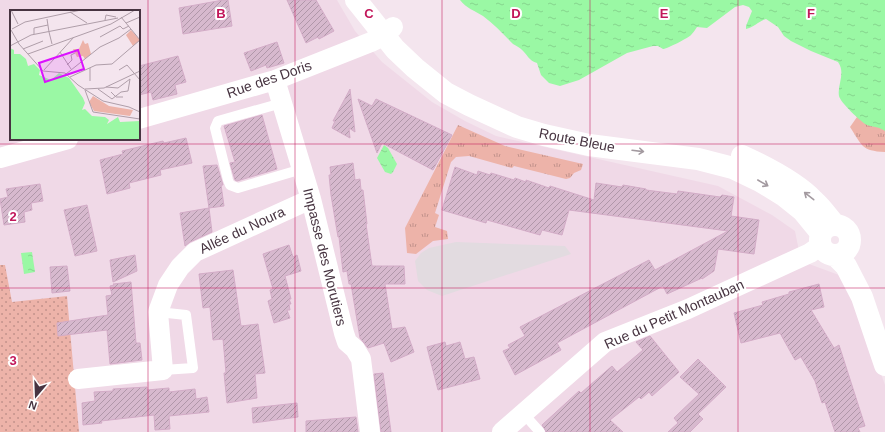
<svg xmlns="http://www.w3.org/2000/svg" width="885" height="432" font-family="Helvetica,sans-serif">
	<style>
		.residential { fill: #f0d9e7; fill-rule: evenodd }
		.grass { fill: url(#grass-tufts) }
		.garden { fill: url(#garden-dots) }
		.parking { fill: #e2dbe0 }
		.water { fill: url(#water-ripples) }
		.building { fill: url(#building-hatch); stroke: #d3acc7 }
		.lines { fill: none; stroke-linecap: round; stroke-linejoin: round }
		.service { stroke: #fff; stroke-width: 10 }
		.minor { stroke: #fff; stroke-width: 20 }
		.tertiary { stroke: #fff; stroke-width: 22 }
		.oneway { stroke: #a39aa0 }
		.grid { fill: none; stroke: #c2185b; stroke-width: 1; stroke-opacity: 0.55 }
		.labels { text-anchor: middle; stroke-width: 4; stroke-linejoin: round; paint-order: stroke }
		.street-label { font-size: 14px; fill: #473441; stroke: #fff }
		.inset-road { fill: none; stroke: #af9ea9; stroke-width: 1 }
		.view { fill: #db11ff; fill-opacity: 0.15; stroke: #db11ff; stroke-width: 2 }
		.inset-edge { fill: none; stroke: #473441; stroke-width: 2 }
		.grid-label { font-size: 13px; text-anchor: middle; font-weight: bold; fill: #c2185b; stroke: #fff; stroke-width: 4; stroke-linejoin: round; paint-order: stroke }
	</style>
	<defs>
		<pattern id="grass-tufts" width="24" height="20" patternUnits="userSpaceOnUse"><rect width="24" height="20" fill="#edb3a9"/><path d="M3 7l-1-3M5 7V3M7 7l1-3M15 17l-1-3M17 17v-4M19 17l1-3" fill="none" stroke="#c2928b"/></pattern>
		<pattern id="garden-dots" width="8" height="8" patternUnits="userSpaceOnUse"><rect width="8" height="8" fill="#edb3a9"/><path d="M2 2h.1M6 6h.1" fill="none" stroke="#c2928b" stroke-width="1.8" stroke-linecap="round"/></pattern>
		<pattern id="water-ripples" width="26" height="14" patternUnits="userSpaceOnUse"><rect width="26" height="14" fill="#9af8a4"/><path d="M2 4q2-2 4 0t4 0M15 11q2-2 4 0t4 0" fill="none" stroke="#86d58e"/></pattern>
		<pattern id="building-hatch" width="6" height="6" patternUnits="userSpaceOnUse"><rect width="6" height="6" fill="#d7b9ce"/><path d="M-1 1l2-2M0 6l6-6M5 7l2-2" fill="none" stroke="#b097a9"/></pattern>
	</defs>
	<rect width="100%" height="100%" fill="#f4e5ee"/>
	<path class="residential" d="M0,0H337L355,31L382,62L432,102L465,121L496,136L718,186L772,215L795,231L801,261L847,278L885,385V432H0ZM11,11H139V139H11Z"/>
	<path class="grass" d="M885,107V152C861,151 862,145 850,127L857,117L851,109Z
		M458,125L505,146L583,164L581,170L574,173L570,178L566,179L514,166L512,168L469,156L456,157L451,162L435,213L439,215L435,227L447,231L448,239L433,241L416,254L407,253L405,228Z"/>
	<path class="garden" d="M0,265H5L12,302L67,296L79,432H0Z"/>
	<path class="parking" d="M456,242L565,246L571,254L442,296L427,290L418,281L415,261L421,253L429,248Z"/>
	<path class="water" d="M460,0H885V131C880,127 873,127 867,125C861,122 840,102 839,96C837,85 846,73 838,62L811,51L791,41L784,36L778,27L766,19C759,21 754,27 746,29V26L752,11L749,7L743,5L735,7L707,28L697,27C695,30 693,33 691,35C688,38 667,49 663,49L658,46H653L627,53L579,80L560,86L549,83L541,75L537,63C529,61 527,54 521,49C519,47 516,46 513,44C503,34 494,24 483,16C475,11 466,8 460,0Z
		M384,145L388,148L397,164L393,172L391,174L385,172L377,158Z
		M32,252L35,272L24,274L21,253Z"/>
	<path class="building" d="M223,0H228L232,26L183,34L179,8Z
		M287,0H316L334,31L319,39L318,37L306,43Z
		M277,42L284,63L267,68L266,65L251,71L244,53Z
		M178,56L186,82L175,85L177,94L153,100L151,92L139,95V66Z
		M350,89L355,132L349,128L350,138L332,128L335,121H333Z
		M358,99L372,106L376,99L452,135L433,170L382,143L377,153Z
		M262,115L277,169L237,181L235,180L230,163L235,162L224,126Z
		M186,138L192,163L160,170L161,175L129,183L130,188L107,194L100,160L123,154L122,151L163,141L164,143Z
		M353,163L355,180L360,179L361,190H363L367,224H366L372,266H404L405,284H385L392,329L405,327L414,352L391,362L384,343L368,348L360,338L351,284H349L347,271L343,272L339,237H338L331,195L329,175H331L330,167Z
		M217,165L223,185H221L224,206L209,208L203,166Z
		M455,167L477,175L478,171L490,175L491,173L514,180L515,178L526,182V180L549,188L550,186L594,200L596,183L622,187L623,185L646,189V190L677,194L678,191L720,197L722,195L734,197L731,216L759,220L754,254L718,249L714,271L702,279V278L667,294L663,286L557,343L561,350L515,375L503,351L510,348L508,345L525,336L520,327L649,260L655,270L728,231L569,210L562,235L542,230L540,235L487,220L486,223L442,210Z
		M40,184L43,201L31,203L32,210L24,212L25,222L4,225L0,199L8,197L6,189Z
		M87,205L97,251L75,256L64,210Z
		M209,208L212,232L190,242L185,246L180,213Z
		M289,245L293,257L297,255L301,271L285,276L291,299H289L291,304H289L290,310H287L290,318L274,323L268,301L272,299L270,290L273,289L263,254Z
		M135,255L137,271L113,282L110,260Z
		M67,266L70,291L52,293L50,267Z
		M233,270L241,326L258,324L265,373L255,374L257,398L227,403L224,373H226L223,339L213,340L210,307L203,308L199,274Z
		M131,282L136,343H140L142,360L110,364L107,330L58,336L57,323L108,315L106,296L112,295L110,286L114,285L113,284Z
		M819,284L824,307L811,310L834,348L839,345L865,426L858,428L860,432H835L825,402L822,403L815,381L801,357L795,360L780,333L741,343L734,313L763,305L762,302L789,294V292Z
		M650,336L679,372L652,396L649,392L641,399L639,397L610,420L623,432H546L542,425L579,391L581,393L612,366L617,372L643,350L636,342Z
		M445,342L446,346L460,342L465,359L474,357L480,379L438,390L427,347Z
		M698,359L726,387L698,414L703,419L690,432H668L678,423L674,418L699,394L680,377Z
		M383,373L391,432H381L374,374Z
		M147,387V390L169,388V392L195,389L196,399L207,397L209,412L169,416L170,429L155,430L154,415L101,421L102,423L83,425L82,403L95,401L94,392L113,391V389Z
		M297,403L298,417L253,423L252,408Z
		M356,417L358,432H306V421Z"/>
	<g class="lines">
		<path class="service" d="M282,103L218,121L215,128L228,180L230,185L238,188L302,169
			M158,312L186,315L193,368L163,370
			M523,413L540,432"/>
		<path class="minor" d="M275,80L311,199L344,333L347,342L355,349L361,359L370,432
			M139,119L275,80L371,42L383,36L393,27
			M0,158L68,139
			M78,379L163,370L158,312L168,285L180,267L195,252L311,199
			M502,432L605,342L688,309L810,253L820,246"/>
		<path class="tertiary" d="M356,0L395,49L415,68L446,93L469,105L517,127L544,135L589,145L698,159L733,168L760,181L783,195L803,211L821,233
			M742,156C766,167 796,182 814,201C822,208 828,217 835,225
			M820 240a15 15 0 1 1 30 0a15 15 0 1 1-30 0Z
			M835,255L846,266L862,297L885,365"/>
	</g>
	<defs><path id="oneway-shaft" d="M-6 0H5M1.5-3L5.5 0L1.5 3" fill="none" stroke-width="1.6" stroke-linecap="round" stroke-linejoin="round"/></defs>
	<g class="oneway">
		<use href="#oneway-shaft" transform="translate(638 151) rotate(7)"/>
		<use href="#oneway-shaft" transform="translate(763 183) rotate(30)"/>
		<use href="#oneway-shaft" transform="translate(809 196) rotate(-142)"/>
	</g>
	<path class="grid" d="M148,0V432M295,0V432M442,0V432M590,0V432M738,0V432M0,144H885M0,288H885"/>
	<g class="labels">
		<g class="street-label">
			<text transform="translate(269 79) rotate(-19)" y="5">Rue des Doris</text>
			<text transform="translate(577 140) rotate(11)" y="5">Route Bleue</text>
			<text transform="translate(242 230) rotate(-25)" y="5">Allée du Noura</text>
			<text transform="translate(325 257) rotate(76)" y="5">Impasse des Morutiers</text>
			<text transform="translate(674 314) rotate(-24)" y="5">Rue du Petit Montauban</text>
		</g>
	</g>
	<g transform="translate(10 10)">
		<rect width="130" height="130" fill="#f4e5ee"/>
		<path d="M83,86L99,96L123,100L120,106L84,101L79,92Z" fill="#edb3a9"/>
		<path d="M121,20L130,30L123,36L116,25Z" fill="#edb3a9"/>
		<path d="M73,30L75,34L78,33L81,44L75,49L73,46L67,47L63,39H69Z" fill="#edb3a9"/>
		<path d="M0,38L4,40V44H10L16,49L18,56L24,54L30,60L29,65L41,70L49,63L59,68L73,88L75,93L72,100L75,99L82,106L95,107L99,110L97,114L108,107L110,112L130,111V130H0Z" fill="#9af8a4"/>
		<path class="inset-road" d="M1,0L8,14M60,2L77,13M111,7L130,30M37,9L39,22M95,10L96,5L106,7M116,13L130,7M2,19L15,12L71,0M1,20L9,34L33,61L55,63L68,75L93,91L119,97L130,102M39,22L42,34M24,24V18L38,15M90,27L110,16L113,19L119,16M0,36L21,25L108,8M13,39L33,31M50,42L61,59M18,44L101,14L125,0M57,55L62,50L61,45L65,43M34,60L64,27M109,60L117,55L130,70M56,64L90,37L109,28L121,19M60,67L86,55L102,54L130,30M80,71V58M96,77L108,78L120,69M75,79L94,78L130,61M88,79L102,89L111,82L118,81L120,69M75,80L83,102L130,109M101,82L106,87H113"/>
		<path class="view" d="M68,40L74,59L35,72L29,53Z"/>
		<rect width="130" height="130" class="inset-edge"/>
	</g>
	<g class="grid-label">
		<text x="221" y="18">B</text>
		<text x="369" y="18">C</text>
		<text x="516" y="18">D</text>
		<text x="664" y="18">E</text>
		<text x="811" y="18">F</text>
		<text x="13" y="221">2</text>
		<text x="13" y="365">3</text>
	</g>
	<g transform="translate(36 396) rotate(199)" stroke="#ffffff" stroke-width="3" paint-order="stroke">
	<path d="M0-3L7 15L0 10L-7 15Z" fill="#473441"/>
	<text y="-6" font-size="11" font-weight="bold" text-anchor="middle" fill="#473441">N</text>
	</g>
</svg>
